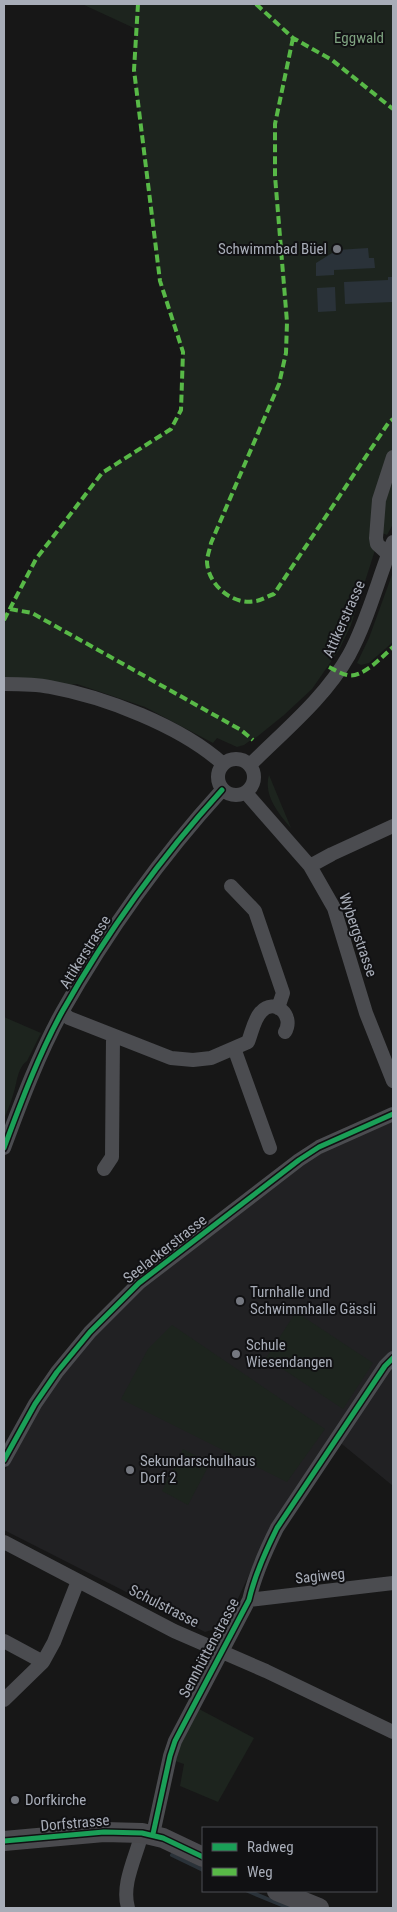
<svg xmlns="http://www.w3.org/2000/svg" width="397" height="1912" font-family="'Roboto Condensed',sans-serif">
	<style>
		.built { fill: #212123 }
		.green { fill: #1d241e }
		.water { fill: #2a3239 }
		.lines { fill: none; stroke-linecap: round; stroke-linejoin: round }
		.stream { stroke: #2a3239; stroke-width: 4 }
		.minor { stroke: #4b4c50; stroke-width: 14 }
		.secondary { stroke: #4a4a4e; stroke-width: 20 }
		.quiet { stroke: #58b947; stroke-width: 4; stroke-dasharray: 8 4; stroke-linecap: butt }
		.cycleway-casing { stroke: #111113; stroke-width: 8 }
		.cycleway { stroke: #1a9f57; stroke-width: 5 }
		.poi-dot { fill: #757880; stroke: #111113; stroke-width: 2 }
		.labels { text-anchor: middle; stroke-width: 4; stroke-linejoin: round; paint-order: stroke }
		.park-label { font-size: 15px; fill: #7fa381; stroke: #111113 }
		.poi-label { font-size: 15px; fill: #a8adb8; stroke: #111113; text-anchor: start }
		.street-label { font-size: 15px; fill: #a8adb8; stroke: #111113 }
	</style>
	<rect width="100%" height="100%" fill="#171717"/>
	<path class="built" d="M393,1114V1486L337,1440L273,1524L225,1626L205,1632L4,1530V1472L38,1409L62,1374L95,1333L143,1285L299,1160Z"/>
	<path class="green" d="M82,4H393V524L387,535L382,533L387,472L377,544L351,625L339,650L312,689L284,715L253,740L255,737L244,745L237,747L217,738L213,743L145,707L77,684L49,687L4,684V620L36,559L102,473L171,429L181,410L183,352L160,281L134,70L136,29Z
		M393,572V642L369,663L361,665L357,663L369,638Z
		M269,775L291,828C279,814 263,795 269,775Z
		M4,1017L41,1033L27,1061C17,1068 17,1084 13,1095C11,1103 7,1111 4,1119Z
		M296,1312L373,1363L343,1409L266,1358Z
		M172,1325L325,1429L287,1482L121,1399L148,1349Z
		M183,1449L210,1463L188,1505L162,1491Z
		M199,1709L254,1738L218,1802L180,1786L184,1764L175,1761L181,1742Z"/>
	<path class="water" d="M368,248L369,258H374L375,268L334,270V275L316,276V263L337,250Z
		M388,277H393V302L345,304L344,282L388,280Z
		M335,287L336,311L318,312L317,288Z"/>
	<g class="lines">
		<path class="stream" d="M172,1855L203,1870
			M248,1891L289,1908"/>
		<path class="minor" d="M388,554L377,544L376,538L379,500L393,457
			M4,684C19,684 35,684 50,687C105,697 181,726 223,764
			M218 777a18 18 0 1 1 36 0a18 18 0 1 1-36 0Z
			M250,765C284,731 325,698 349,655C368,620 378,579 393,542
			M246,793L310,866L334,908L366,1013L393,1081
			M310,866L332,854L393,826
			M231,886L255,911L283,993L278,1008
			M62,1012L69,1018L171,1058L193,1060L211,1058L248,1042C252,1032 254,1019 261,1012C274,997 295,1015 285,1032
			M234,1048L270,1148
			M4,1148C21,1102 39,1054 62,1012C107,932 161,857 222,790
			M104,1169L112,1157L113,1036
			M4,1460L35,1404L57,1372L90,1332L139,1283L299,1160L319,1147L393,1114
			M4,1542L174,1631L266,1671L393,1732
			M249,1600L393,1583
			M4,1641L43,1662
			M4,1700L43,1662L54,1642L78,1581
			M153,1834L170,1756L175,1741L249,1600C255,1574 265,1552 277,1528L385,1366L393,1358
			M128,1908C121,1884 136,1857 142,1833"/>
		<path class="secondary" d="M4,1841L104,1832L142,1833L163,1838L203,1857
			M277,1891L319,1908"/>
		<path class="quiet" d="M256,4L293,38L332,60L393,109
			M293,38L275,124V176L287,322L286,353L279,384L211,543C210,549 207,556 207,562C208,585 233,606 256,601C262,600 268,596 274,594L389,422L393,419
			M10,609L32,613L241,730L253,740
			M4,620L36,559L102,473L171,429L181,410L183,352L160,281L134,70L138,4
			M329,667C335,670 341,674 347,675C362,679 383,656 393,647"/>
		<defs>
			<path id="cycleway" d="M4,1148C21,1102 39,1054 62,1012C107,932 161,857 222,790
				M4,1460L35,1404L57,1372L90,1332L139,1283L299,1160L319,1147L393,1114
				M153,1834L170,1756L175,1741L249,1600C255,1574 265,1552 277,1528L385,1366L393,1358
				M4,1841L104,1832L142,1833L163,1838L203,1857"/>
		</defs>
		<use href="#cycleway" class="cycleway-casing"/>
		<use href="#cycleway" class="cycleway"/>
	</g>
	<g class="poi-dot">
		<circle cx="337" cy="249" r="5"/>
		<circle cx="240" cy="1301" r="5"/>
		<circle cx="236" cy="1354" r="5"/>
		<circle cx="130" cy="1470" r="5"/>
		<circle cx="15" cy="1800" r="5"/>
	</g>
	<g class="labels">
		<g class="park-label">
			<text x="359" y="43">Eggwald</text>
		</g>
		<g class="poi-label">
			<text x="327" y="254" text-anchor="end">Schwimmbad Büel</text>
			<text x="250" y="1297">Turnhalle und<tspan x="250" dy="17">Schwimmhalle Gässli</tspan></text>
			<text x="246" y="1350">Schule<tspan x="246" dy="17">Wiesendangen</tspan></text>
			<text x="140" y="1466">Sekundarschulhaus<tspan x="140" dy="17">Dorf 2</tspan></text>
			<text x="25" y="1805">Dorfkirche</text>
		</g>
		<g class="street-label">
			<text transform="translate(344 619) rotate(-66)" y="5">Attikerstrasse</text>
			<text transform="translate(358 935) rotate(71)" y="5">Wybergstrasse</text>
			<text transform="translate(85 952) rotate(-58)" y="5">Attikerstrasse</text>
			<text transform="translate(165 1249) rotate(-38)" y="5">Seelackerstrasse</text>
			<text transform="translate(320 1576) rotate(-6)" y="5">Sagiweg</text>
			<text transform="translate(164 1606) rotate(27)" y="5">Schulstrasse</text>
			<text transform="translate(209 1648) rotate(-62)" y="5">Sennhüttenstrasse</text>
			<text transform="translate(75 1823) rotate(-5)" y="5">Dorfstrasse</text>
		</g>
	</g>
	<rect width="397" height="1912" fill="none" stroke="#a8adb8" stroke-width="10"/>
	<rect x="202" y="1827" width="175" height="65" fill="#111113" stroke="#4d4f55"/>
	<rect x="212" y="1843" width="25" height="8" fill="#1a9f57" stroke="#4d4f55"/>
	<text x="247" y="1852" font-size="15" fill="#a8adb8">Radweg</text>
	<rect x="212" y="1868" width="25" height="8" fill="#58b947" stroke="#4d4f55"/>
	<text x="247" y="1877" font-size="15" fill="#a8adb8">Weg</text>
</svg>
